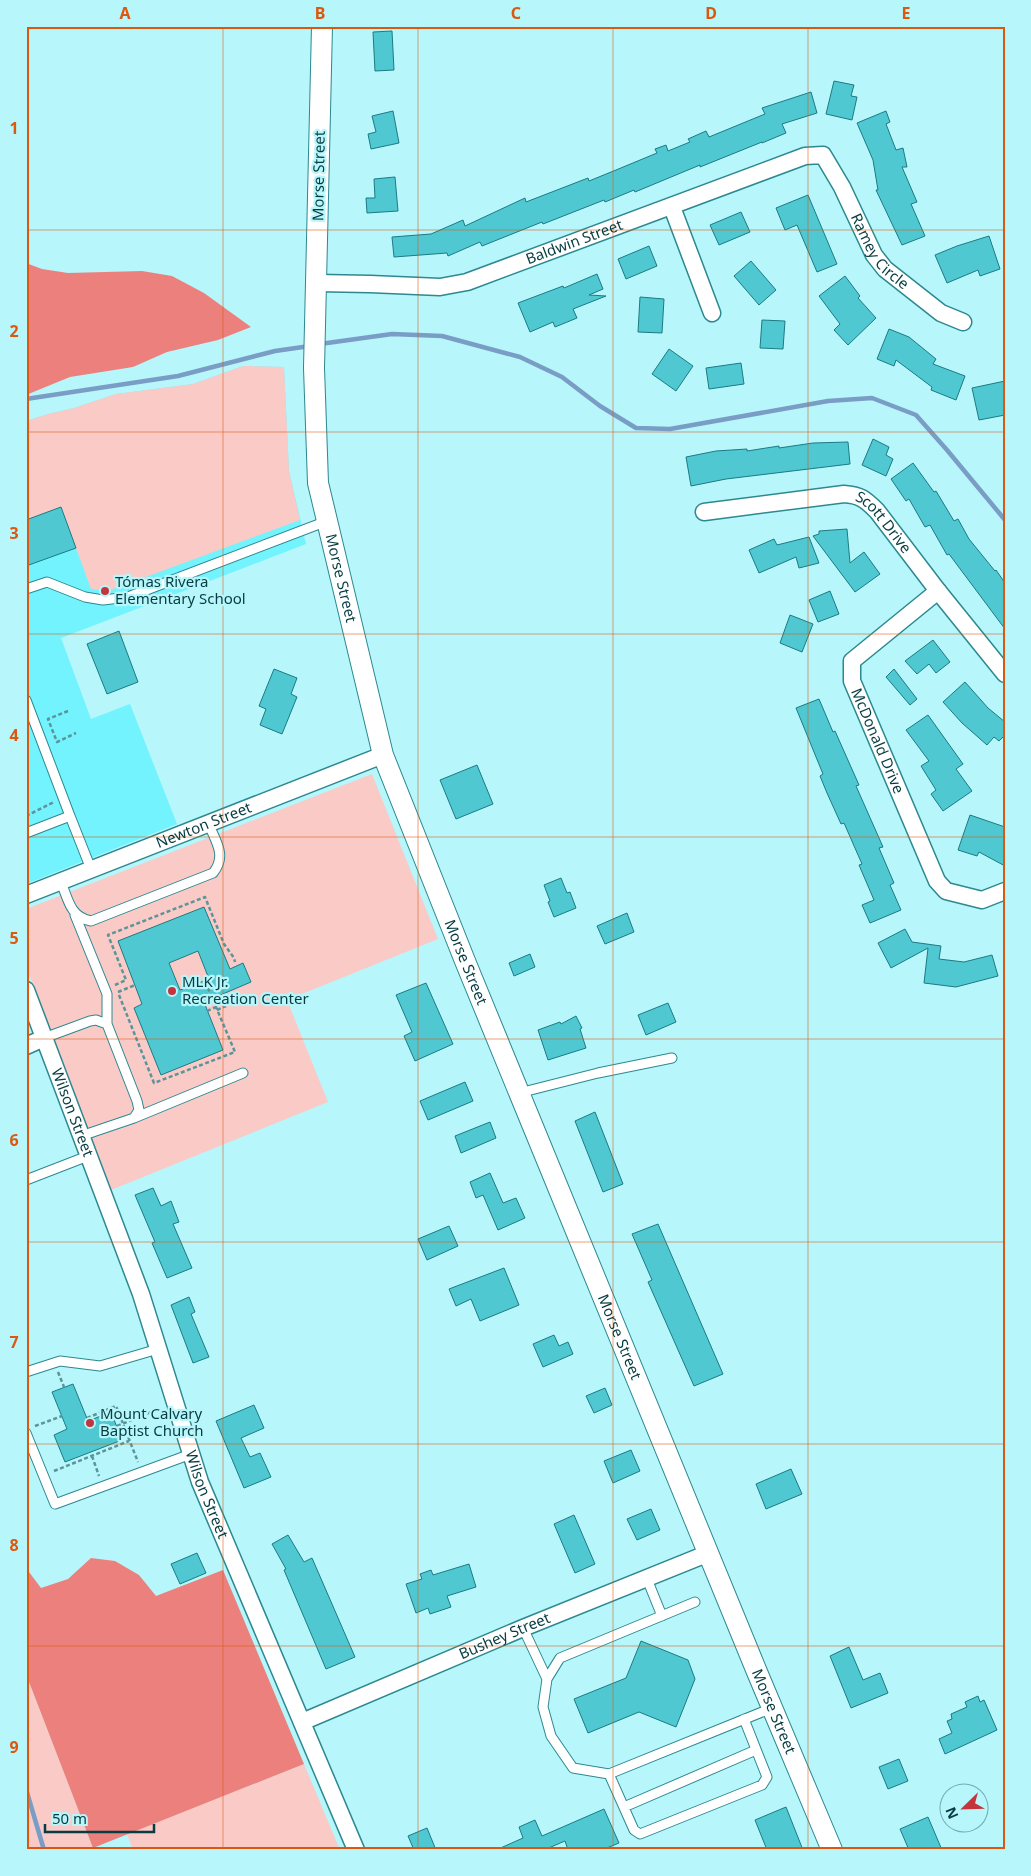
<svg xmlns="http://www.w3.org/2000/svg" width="1031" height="1876" font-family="'Noto Sans',sans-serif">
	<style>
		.built { fill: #72f3fe }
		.green { fill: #facac7 }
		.forest { fill: #ec807d }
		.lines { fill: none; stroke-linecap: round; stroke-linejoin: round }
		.stream { stroke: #799dc4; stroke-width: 4.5 }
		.building { fill: #50c8d2; stroke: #1b7b83; fill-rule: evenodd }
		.service-casing { stroke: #2d8890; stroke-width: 11 }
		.minor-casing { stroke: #2d8890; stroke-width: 19 }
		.tertiary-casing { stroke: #2d8890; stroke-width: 22 }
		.path { stroke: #5b959a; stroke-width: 2.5; stroke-dasharray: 4 2.5; stroke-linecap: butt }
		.service { stroke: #fff; stroke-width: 9 }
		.minor { stroke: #fff; stroke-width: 16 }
		.tertiary { stroke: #fff; stroke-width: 20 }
		.grid { fill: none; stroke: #dd580f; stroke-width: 1; stroke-opacity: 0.55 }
		.poi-dot { fill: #c4343c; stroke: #b7f6fb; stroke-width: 2 }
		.labels { text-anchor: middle; stroke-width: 4.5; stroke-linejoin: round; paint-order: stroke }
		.street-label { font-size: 15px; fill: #073d42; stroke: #b7f6fb }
		.poi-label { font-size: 15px; fill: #073d42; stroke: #b7f6fb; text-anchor: start }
		.neatline { fill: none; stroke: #dd580f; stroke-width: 2 }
		.grid-label { font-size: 16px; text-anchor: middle; font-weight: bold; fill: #dd580f }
	</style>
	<rect width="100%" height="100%" fill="#b7f6fb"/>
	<path class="built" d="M243,366L284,367L289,471L306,544L61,638L91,719L130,704L177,824L26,884V421L48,414L74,408L116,394L193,384Z"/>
	<path class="green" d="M243,366L284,367L289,471L300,520L108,591L91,589L61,507L26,520V421L48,414L74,408L116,394L193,384Z
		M372,774L438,939L287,1000L328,1102L111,1190L26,966V909Z
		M26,1674L93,1848L94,1850H26Z
		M304,1764L340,1850H133L127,1834Z"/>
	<path class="forest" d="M26,263L42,269L68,273L142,271L172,276L204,293L251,327L218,340L167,352L133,367L70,377L26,395Z
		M91,1558L115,1561L139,1575L156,1596L223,1570L304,1764L93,1848L26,1674V1568L41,1588L68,1579Z"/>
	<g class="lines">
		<path class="stream" d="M320,344L392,334L442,336L520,357L562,377L600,406L636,428L670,429L828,401L872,398L916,415L947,450L1005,520
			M26,399L178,376L275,351L310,346
			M26,1789L44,1850"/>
	</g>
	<path class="building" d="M392,31L394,70L375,71L373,32Z
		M834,81L854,85L851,96L857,97L852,120L826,114Z
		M811,92L817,113L782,124L786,133L762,143V142L700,167V165L635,192L634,190L605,202L604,200L543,224L542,222L482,246L480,242L448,256L447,253L394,257L392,237L431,234L463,220L465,226L525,198L526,202L588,178L589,181L616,170L657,153L655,149L666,145L668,151L690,142L688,139L706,131L709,137L765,114L762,108Z
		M393,111L399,143L371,149L368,134L376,132L372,116Z
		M886,111L890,122L886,124L896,150L903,148L907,167H902L917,202L911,204L925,236L902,245L876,190H878L873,160L857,123Z
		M395,177L398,211L367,213L366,198H375L374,179Z
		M808,195L837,264L817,272L797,225L785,230L776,208Z
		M741,212L750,232L719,245L710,225Z
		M989,236L1000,269L980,276L978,270L947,283L935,255L957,246Z
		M649,246L657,266L626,279L618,259Z
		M751,261L776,290L759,305L734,276Z
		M597,274L603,289L589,295L606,296L573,309L577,318L555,327L553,322L530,332L518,303L563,286L564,288Z
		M845,276L860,296L858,298L876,318L848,345L834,330L840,324L819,296Z
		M640,297L664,299L662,333L638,332Z
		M762,320L785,321L783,349L760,348Z
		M889,329L909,337L936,359L933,364L965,376L956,400L931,390L932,387L896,360L894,366L877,359Z
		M669,349L693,366L676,391L652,374Z
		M741,363L744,384L709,389L706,368Z
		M1005,381V415L979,420L972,388Z
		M873,439L889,447L886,455L893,459L886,476L862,465Z
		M848,442L850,464L726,479L691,486L686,457L716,451L747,449V451L779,446V448L813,443Z
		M913,463L934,492L936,491L954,521L958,519L969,539L995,571L996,570L1005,583V629L949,554L947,555L930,525L925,527L909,499L906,501L891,479Z
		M61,507L76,548L26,566V520Z
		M847,529L850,563L864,552L880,574L855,592L813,536L819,534V531Z
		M809,537L819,563L799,568L796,557L759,573L749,550L774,539L777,545Z
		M830,591L839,614L818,622L809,600Z
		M790,615L813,624L802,652L780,643Z
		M119,631L138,682L107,694L87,644Z
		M933,640L950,662L936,673L929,664L917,674L905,661Z
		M274,669L297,678L291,694L297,697L282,734L260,725L266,709L259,706Z
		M894,669L917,699L910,705L886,677Z
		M965,682L988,708L1005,722V735L999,741L994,737L987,745L962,723L943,702Z
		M819,699L833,732L835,731L859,785L856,786L883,847L879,848L894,883L890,885L901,910L870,923L862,905L874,900L859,865L862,864L844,823L841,824L827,793L820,776L823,774L796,708Z
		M928,715L963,764L956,769L972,791L943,811L931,794L936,790L921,766L929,761L906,730Z
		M477,765L493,804L456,819L440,780Z
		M970,815L1005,827V866L979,852L977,856L958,850Z
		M561,878L567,893L570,892L576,908L554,917L548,902L550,901L544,885Z
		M204,907L230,969L243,963L251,982L204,1002L223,1050L161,1075L134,1008L142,1004L118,941ZM198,951L209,979L180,990L169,963Z
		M627,913L634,932L605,944L597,926Z
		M905,929L912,942L941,946L939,959L964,962L992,955L998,976L956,987L924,983L928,948L891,968L878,943Z
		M530,954L535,967L514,976L509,963Z
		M426,983L453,1044L415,1061L404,1036L412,1032L396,995Z
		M668,1003L676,1022L646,1035L638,1015Z
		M576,1016L582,1028L580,1029L586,1048L548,1060L538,1030L560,1022L561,1024Z
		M465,1082L473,1101L428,1120L420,1101Z
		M595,1112L623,1184L603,1192L575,1121Z
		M490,1122L496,1138L461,1153L455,1136Z
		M490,1173L503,1203L516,1198L525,1218L498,1230L483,1195L476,1198L470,1182Z
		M153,1188L161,1206L171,1201L179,1222L173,1224L192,1268L167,1278L152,1243L155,1242L135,1195Z
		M658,1224L723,1374L694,1386L648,1282L652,1280L632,1234Z
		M449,1226L458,1246L427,1260L418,1239Z
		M504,1268L519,1305L480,1321L471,1299L456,1306L449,1289Z
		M189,1297L195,1312L191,1314L209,1357L193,1363L171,1305Z
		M554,1335L559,1346L568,1342L573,1354L543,1367L533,1344Z
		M73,1384L88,1421L111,1412L122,1440L65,1462L54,1435L67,1429L52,1392Z
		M605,1388L612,1405L594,1413L586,1396Z
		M254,1405L264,1428L241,1438L250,1457L260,1453L271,1477L244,1488L216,1421Z
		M631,1450L640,1471L613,1483L604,1461Z
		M791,1469L802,1494L766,1509L756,1484Z
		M651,1509L660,1530L637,1540L627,1519Z
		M574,1515L595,1564L575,1573L554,1524Z
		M288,1535L304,1562L312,1558L355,1657L326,1669L284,1570L286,1569L272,1544Z
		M197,1553L206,1573L180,1584L171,1564Z
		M469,1564L476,1587L447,1596L451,1607L430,1614L428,1608L416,1613L406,1584L422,1579L420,1574L431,1570L433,1575Z
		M641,1641L688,1660L695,1679L676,1727L639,1712L588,1733L574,1699L626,1678Z
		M849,1647L863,1680L880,1673L888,1693L851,1708L830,1656Z
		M978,1696L980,1702L984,1700L997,1730L945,1754L939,1739L952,1733L947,1721L952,1719L951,1714L967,1707L965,1702Z
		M899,1759L908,1781L888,1789L879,1767Z
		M786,1807L803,1850H767L755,1820Z
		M604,1809L619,1843L602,1850H568L565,1841L544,1850H496L523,1838L519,1827L535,1820L542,1836Z
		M928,1817L942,1850H909L900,1829Z
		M427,1828L436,1850H414L408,1836Z"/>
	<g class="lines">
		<defs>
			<path id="service" d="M26,589L47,582L85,597L103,600L128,597L327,521
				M26,700L70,816
				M26,833L70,816L91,869
				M61,882C68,899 70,917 91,921L213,873C227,856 216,842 209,825
				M75,915L107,994V1024
				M44,1038L90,1021L96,1020L107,1024L137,1101L139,1110L134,1118L81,1136
				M519,1093L598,1073L672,1058
				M134,1118L243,1073
				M26,1180L88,1156
				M26,1372L60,1361L100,1366L158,1349
				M26,1433L55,1504L191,1454
				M647,1579L662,1616
				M695,1602L560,1658L547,1679L543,1707L551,1736L573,1768L609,1774L772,1708
				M523,1628L547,1679
				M609,1774L634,1830L640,1834L762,1785L767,1777L744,1719
				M624,1807L756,1750"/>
			<g id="minor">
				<path d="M672,207L712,313"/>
				<path id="s1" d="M317,283L370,284L440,287L467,282L805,156L823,155L842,187L874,255L885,269L941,313L963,322"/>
				<path id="s2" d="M704,512L844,494C860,495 865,499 877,511L938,591L1005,674"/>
				<path id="s3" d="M938,591L852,661V681L937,881L946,891L982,900L1005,891"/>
				<path id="s4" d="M26,895L383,755"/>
				<path id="s5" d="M26,990L141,1294L200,1482L356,1850"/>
				<path d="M26,1046L44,1038"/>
				<path id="s6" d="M302,1722L523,1628L709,1553"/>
			</g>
			<g id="tertiary">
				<path id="s7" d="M322,26L314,368L318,483L383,755L465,961L757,1672L832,1850"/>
			</g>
		</defs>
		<use href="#service" class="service-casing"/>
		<use href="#minor" class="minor-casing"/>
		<use href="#tertiary" class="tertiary-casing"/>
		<path class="path" d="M68,711L48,719L57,742L76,733
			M26,816L54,802
			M115,985L126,980L108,935L205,897L224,944L234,958L235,962
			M118,992L135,985
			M119,995L154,1083L235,1052L205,981
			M217,1010L226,1006
			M207,1011L216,1007
			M58,1372L64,1387
			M87,1418L116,1406L138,1462
			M35,1426L62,1416
			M117,1426L158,1409
			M92,1456L99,1476
			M54,1471L129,1441"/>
		<use href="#service" class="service"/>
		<use href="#minor" class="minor"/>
		<use href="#tertiary" class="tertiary"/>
	</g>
	<path class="grid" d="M223,26V1850M418,26V1850M613,26V1850M808,26V1850M26,230H1005M26,432H1005M26,634H1005M26,837H1005M26,1039H1005M26,1242H1005M26,1444H1005M26,1646H1005"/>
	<g class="poi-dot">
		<circle cx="105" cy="591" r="5"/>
		<circle cx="172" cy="991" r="5"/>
		<circle cx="90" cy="1423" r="5"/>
	</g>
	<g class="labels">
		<g class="street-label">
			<text transform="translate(319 176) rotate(-89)" y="5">Morse Street</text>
			<text dy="5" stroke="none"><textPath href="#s1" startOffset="265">Baldwin Street</textPath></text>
			<text dy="5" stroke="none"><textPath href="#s1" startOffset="642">Ramey Circle</textPath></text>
			<text dy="5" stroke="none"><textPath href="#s2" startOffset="192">Scott Drive</textPath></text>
			<text dy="5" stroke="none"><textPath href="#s7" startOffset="555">Morse Street</textPath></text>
			<text dy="5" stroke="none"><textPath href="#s3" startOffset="196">McDonald Drive</textPath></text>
			<text dy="5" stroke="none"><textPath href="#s4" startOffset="191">Newton Street</textPath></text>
			<text dy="5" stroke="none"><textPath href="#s7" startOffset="960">Morse Street</textPath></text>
			<text dy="5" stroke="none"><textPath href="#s5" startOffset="131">Wilson Street</textPath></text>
			<text dy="5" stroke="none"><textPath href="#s7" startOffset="1365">Morse Street</textPath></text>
			<text dy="5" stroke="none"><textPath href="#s5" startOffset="536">Wilson Street</textPath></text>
			<text dy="5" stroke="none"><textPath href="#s6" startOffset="220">Bushey Street</textPath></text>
			<text dy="5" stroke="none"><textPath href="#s7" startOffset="1770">Morse Street</textPath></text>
		</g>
		<g class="poi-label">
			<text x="115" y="587">Tómas Rivera<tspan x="115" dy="17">Elementary School</tspan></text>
			<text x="182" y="987">MLK Jr.<tspan x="182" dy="17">Recreation Center</tspan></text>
			<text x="100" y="1419">Mount Calvary<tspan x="100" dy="17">Baptist Church</tspan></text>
		</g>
	</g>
	<rect width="1031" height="1876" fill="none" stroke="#b7f6fb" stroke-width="55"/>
	<g transform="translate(964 1808) rotate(247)"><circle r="24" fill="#b7f6fb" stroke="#71acb1"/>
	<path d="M0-4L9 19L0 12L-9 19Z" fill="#c4343c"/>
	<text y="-8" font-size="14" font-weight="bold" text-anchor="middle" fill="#073d42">N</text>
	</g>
	<path d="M45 1824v8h109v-8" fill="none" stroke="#073d42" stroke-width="2.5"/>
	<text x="52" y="1824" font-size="15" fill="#073d42" stroke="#b7f6fb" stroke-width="4" paint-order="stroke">50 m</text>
	<rect x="28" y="28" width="976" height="1820" class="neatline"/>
	<g class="grid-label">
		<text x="125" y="19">A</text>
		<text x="320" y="19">B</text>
		<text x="516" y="19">C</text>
		<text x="711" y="19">D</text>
		<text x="906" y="19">E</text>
		<text x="14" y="134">1</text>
		<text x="14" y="337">2</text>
		<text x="14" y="539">3</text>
		<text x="14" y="741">4</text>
		<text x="14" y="944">5</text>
		<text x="14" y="1146">6</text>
		<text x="14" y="1348">7</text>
		<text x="14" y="1551">8</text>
		<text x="14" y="1753">9</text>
	</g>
</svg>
